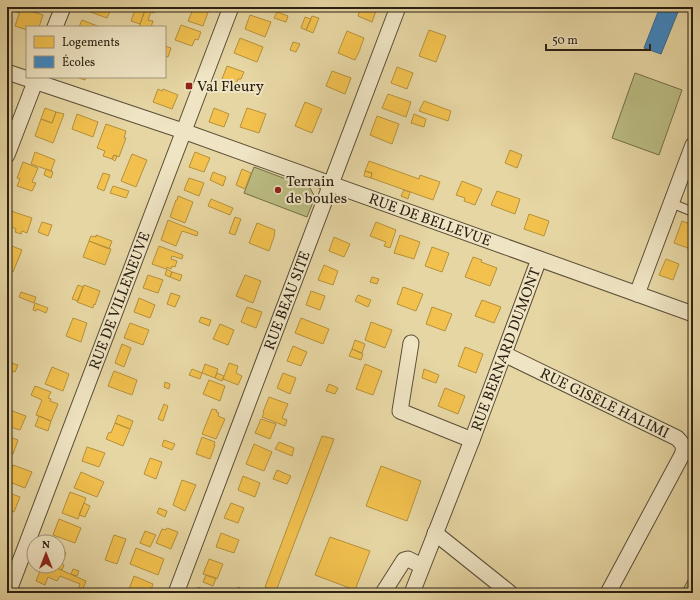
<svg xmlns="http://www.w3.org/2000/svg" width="700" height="600" font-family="Vollkorn,serif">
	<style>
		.green { fill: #babc82; stroke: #726e4a }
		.homes { fill: #f2c14e; stroke: #b6913c }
		.schools { fill: #3f88c5; stroke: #396990 }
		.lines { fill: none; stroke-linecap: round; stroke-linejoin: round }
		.service-casing { stroke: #5a4e37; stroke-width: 10 }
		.minor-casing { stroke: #5a4e37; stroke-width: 17 }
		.service { stroke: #efe4c3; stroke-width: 8 }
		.minor { stroke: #efe4c3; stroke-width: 15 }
		.poi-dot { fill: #8f2418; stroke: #efe4c3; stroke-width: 1.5 }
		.labels { text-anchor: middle; stroke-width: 4; stroke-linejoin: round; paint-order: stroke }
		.poi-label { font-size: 15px; fill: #2b2013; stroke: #efe4c3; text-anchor: start }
		.street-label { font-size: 15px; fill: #2b2013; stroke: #efe4c3 }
	</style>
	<rect width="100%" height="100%" fill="#e6d6a3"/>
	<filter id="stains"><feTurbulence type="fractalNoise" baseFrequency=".005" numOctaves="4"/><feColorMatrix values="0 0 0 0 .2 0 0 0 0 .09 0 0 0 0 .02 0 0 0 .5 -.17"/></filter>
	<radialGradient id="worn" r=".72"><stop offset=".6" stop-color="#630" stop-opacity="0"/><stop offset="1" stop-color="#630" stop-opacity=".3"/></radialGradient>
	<path class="green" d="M635,73L682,90L659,155L612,138Z
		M254,167L310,188L315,197L307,217L244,193Z
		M693,571V593H681Z"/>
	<path class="homes" d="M7,7H18L21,8L19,13L7,9Z
		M86,7H112L107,18L85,10Z
		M136,7L145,10L140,24L131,21Z
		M146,7H156L154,13L145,10Z
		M194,7H210L203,26L188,21Z
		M259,7H272L271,12Z
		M361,7L377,8L372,22L358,16Z
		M21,8L43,15L39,27H27V30L15,26Z
		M145,10L151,12L148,20L153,21L151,27H139Z
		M277,12L288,16L286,22L274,18Z
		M250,15L271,22L265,37L245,29Z
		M312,16L319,18L313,33L306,30Z
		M305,17L311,19L306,30L301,28Z
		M82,20L100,27H79Z
		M181,25L201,32L198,40L195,39L192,46L175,40Z
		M429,30L446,36L436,62L419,56Z
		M347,31L364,38L360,49V50L355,60L338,53Z
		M240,38L263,47L257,62L234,53Z
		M293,42L300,44L296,52L290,50Z
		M165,46L171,48L168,57L165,56Z
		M227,66L244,72L241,79H238L236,84L222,79Z
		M397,67L413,73L407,89L391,83Z
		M332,71L351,78L345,94L326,86Z
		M76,77H86L85,80Z
		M158,89L162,91L163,89L178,95L172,109L153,102Z
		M7,92L12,94L7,109Z
		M388,94L411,102L406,117L382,108Z
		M424,101L451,111L448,121L419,111Z
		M305,102L322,109L312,133L295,126Z
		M45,108L56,112L52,123L41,119Z
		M214,108L229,114L224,127L209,122Z
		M247,108L266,114L259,133L240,127Z
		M56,112L64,114L53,143L35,136L41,119L52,123Z
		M77,114L98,122L93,137L72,129Z
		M414,114L426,119L424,127L411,123Z
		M377,116L399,124L392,144L370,135Z
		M106,124L126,131L124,138H126L119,157L114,155L112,159L103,156L105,151L97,148Z
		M510,150L522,155L517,168L505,163Z
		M35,152L55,160L51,171L31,164Z
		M195,152L210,158L204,172L189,167Z
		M132,154L147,160L136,187L121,181Z
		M114,155L117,156L115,161L112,159Z
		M369,161L419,179L420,175L440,182L433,200L371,178L372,173L365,171Z
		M23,162L38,168L32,182L36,183L32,191L17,186L20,179L17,178Z
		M46,169L53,172L51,178L44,175Z
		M242,169L251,173L245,189L236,185Z
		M365,171L372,173L371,178L364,176Z
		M213,172L226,177L223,186L210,180Z
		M103,173L110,175L104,191L97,188Z
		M189,178L204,183L199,196L184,190Z
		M462,181L482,189L475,205L464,201L465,198L456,195Z
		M113,186L129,191L126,198L110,193Z
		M404,190L410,192L408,199L401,196Z
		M497,191L520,199L515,214L491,205Z
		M178,196L193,202L185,223L170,217L176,200H177Z
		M211,199L233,208L230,215L208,206Z
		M11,211L32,218L27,233L22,231L21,234L15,232L16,229L7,225V222Z
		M529,214L549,221L544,236L524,229Z
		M235,217L241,219L235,235L229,233Z
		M168,220L198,232L197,236L182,231L176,246L161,240Z
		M682,221L693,225V250L674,243Z
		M42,222L52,225L48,236L38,232Z
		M376,222L396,230L390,248L384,246L386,242L370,236Z
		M257,223L275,230L274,234H275L269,251L249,243Z
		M96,235L112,241L109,249L89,241L91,236L96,237Z
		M400,235L420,242L414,259L394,253Z
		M334,237L350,244L344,257L329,251Z
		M89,241L111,249L105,265L83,257Z
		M7,244L22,250L13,272L7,269Z
		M159,246L183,255L182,259L172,256L171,259L177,261L175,267L172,266L171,269L167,267L166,269L152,264Z
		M432,247L449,253L442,272L425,266Z
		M473,257L482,260L481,262L497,268L490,286L465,277Z
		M666,259L679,264L673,280L659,275Z
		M324,265L338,271L333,285L318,280Z
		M167,269L172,272L170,277L165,275Z
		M172,272L182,275L180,281L170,277Z
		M693,274V288L688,286Z
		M148,275L163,280L158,293L143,288Z
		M245,275L261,281L253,303L236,296Z
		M372,277L379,279L377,284L370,282Z
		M78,285L83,287L78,301L72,299Z
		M84,285L100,291L95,305L94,304L93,308L77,302Z
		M403,287L423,294L416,311L397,304Z
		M311,291L325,296L320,310L306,305Z
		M21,292L36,297L34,303L19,297Z
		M171,293L180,296L175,307L167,304Z
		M358,295L371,300L368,307L355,301Z
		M139,298L155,305L150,318L134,312Z
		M482,300L501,307L494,323L475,316Z
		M35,303L48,308L46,313L37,309L36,311L33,310Z
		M247,307L262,312L256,328L241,322Z
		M432,307L452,314L445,331L426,324Z
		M201,317L211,320L209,326L199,322Z
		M73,318L87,323L81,342L66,336Z
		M301,318L329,329L323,344L295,333Z
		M371,322L392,330L385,348L365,340Z
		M130,323L149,330L143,345L124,338Z
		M220,324L234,330L228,345L213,339Z
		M355,340L365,344L362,353L352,349Z
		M122,344L131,348L124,367L115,363Z
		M293,346L307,352L301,366L287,361Z
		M465,347L483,354L476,373L458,366Z
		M352,349L363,354L361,360L349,356Z
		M11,363L18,365L15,372L8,370Z
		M229,363L238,366L236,373L242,376L238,385L223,379Z
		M205,364L218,369L215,378L202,373Z
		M365,364L382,371L373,395L356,389Z
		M52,367L69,374L63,391L45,384Z
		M192,369L202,373L200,379L189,375Z
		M424,369L439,375L436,383L422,378Z
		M114,371L137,380L132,395L108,386Z
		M217,373L224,376L222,381L215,378Z
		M283,373L296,378L290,394L277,388Z
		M209,380L225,386L220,401L203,394Z
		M165,382L170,384L169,389L164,387Z
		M329,384L338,388L335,394L326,391Z
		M35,386L51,392L48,398L51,399L50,401L58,404L51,421L36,415L42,400L31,395Z
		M445,388L465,396L458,414L438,406Z
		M269,397L288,404L282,418L287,420L285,426L262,417L264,413L263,412Z
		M164,404L168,406L163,421L158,419Z
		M7,409L26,416L20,430L7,426Z
		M212,409L217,410L216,412L219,413L218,416L225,419L216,439L202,434Z
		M118,415L133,421L130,429L115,423Z
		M39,416L51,421L48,431L35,426Z
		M261,419L276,424L270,439L255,433Z
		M115,423L130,429L123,446L106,439L109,432L111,433Z
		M7,436L18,440L13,454L7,452Z
		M322,436L334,439L276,591L265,587Z
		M202,437L215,442L214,445H215L210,459L196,454Z
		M164,440L175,444L172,450L162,446Z
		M279,442L294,448L292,456L275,449Z
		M254,444L272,452L264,471L246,464Z
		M87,447L105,453L99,467L82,461Z
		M150,458L162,462L156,479L144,474Z
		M13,465L32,472L25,488L7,481Z
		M381,466L421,481L407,521L366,506Z
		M277,470L291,476L287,484L273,479Z
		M81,472L104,482L97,497L74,488Z
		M243,476L260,483L255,497L238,490Z
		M182,480L196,485L185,511L173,505Z
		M7,492L20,497L14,512L7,510Z
		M70,492L86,498L78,519L62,513Z
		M84,503L90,506L85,517L79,515Z
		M231,503L244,508L238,523L224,518Z
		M159,508L167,511L165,517L157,513Z
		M59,519L81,528L75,543L53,535Z
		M167,528L178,532L171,549L156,543L162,529L166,530Z
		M145,531L156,535L150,547L140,543Z
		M221,533L239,540L234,553L216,547Z
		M114,535L126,539L117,564L105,560Z
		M330,537L370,551L355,590L315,575Z
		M58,545L63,547L62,549L66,553L62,564L64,565L62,570L52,566H58Z
		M136,548L164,559L158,575L130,564Z
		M209,559L223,564L217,579L203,574Z
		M42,566H52L86,581L82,591L78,590L80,584L60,576L57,581L48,577L45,585L36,581Z
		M73,569L79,571L77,576L71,574Z
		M206,575L216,578L213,586L203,582Z
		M134,576L153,584L150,593L128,592Z
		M198,587L212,593H196Z
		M238,587L249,592V593H235Z"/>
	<path class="schools" d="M660,7H680L661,54L644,48Z"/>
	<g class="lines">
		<defs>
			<path id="service" d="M671,203L693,212"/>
			<g id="minor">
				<path d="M55,27L63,7"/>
				<path id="s1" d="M7,72L183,131L693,314"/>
				<path d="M7,155L37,77"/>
				<path d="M637,294L693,145"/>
				<path d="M411,343L400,411L472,440"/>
				<path id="s2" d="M504,354L677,438C683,444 685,447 682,455L608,593"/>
				<path d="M435,533L510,593"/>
				<path id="s3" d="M8,593L231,7"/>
				<path id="s4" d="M176,593L398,7"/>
				<path d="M383,593L404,560L408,559L422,566"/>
				<path id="s5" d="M412,593L472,440L539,259"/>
			</g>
		</defs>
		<use href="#service" class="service-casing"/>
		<use href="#minor" class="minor-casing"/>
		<use href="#service" class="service"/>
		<use href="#minor" class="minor"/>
	</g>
	<g class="poi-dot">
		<rect x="185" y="82" width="8" height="8" rx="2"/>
		<circle cx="278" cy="190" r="4"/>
	</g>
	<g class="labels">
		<g class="poi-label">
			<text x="197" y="91">Val Fleury</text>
			<text x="286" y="186">Terrain<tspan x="286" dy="17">de boules</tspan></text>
		</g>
		<g class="street-label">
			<text dy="5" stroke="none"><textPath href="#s1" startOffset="448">RUE DE BELLEVUE</textPath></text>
			<text dy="5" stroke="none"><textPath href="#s3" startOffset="313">RUE DE VILLENEUVE</textPath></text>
			<text dy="5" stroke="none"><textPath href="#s4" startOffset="313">RUE BEAU SITE</textPath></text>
			<text dy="5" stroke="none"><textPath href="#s5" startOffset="261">RUE BERNARD DUMONT</textPath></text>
			<text dy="5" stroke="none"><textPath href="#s2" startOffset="112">RUE GISÈLE HALIMI</textPath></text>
		</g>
	</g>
	<rect width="700" height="600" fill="none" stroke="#e6d6a3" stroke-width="24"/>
	<rect x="8" y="8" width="684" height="584" fill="none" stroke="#2b2013" stroke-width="2"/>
	<rect x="12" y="12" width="676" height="576" fill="none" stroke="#2b2013"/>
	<rect x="26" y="26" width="140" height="52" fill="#efe4c3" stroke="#a1967d"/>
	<rect x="34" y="36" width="20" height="12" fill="#f2c14e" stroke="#a1967d"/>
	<text x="62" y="46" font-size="12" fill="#2b2013">Logements</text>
	<rect x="34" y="56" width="20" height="12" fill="#3f88c5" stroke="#a1967d"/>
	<text x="62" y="66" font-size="12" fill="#2b2013">Écoles</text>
	<g transform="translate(46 554)"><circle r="19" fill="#efe4c3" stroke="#a1967d"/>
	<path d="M0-3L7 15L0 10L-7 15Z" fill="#8f2418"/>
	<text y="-6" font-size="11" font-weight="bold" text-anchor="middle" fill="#2b2013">N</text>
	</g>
	<path d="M546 44v6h104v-6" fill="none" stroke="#2b2013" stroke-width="2"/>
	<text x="552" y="44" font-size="12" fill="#2b2013" stroke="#efe4c3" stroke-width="3" paint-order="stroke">50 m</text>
	<rect width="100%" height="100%" filter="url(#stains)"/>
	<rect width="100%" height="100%" fill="url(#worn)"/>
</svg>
